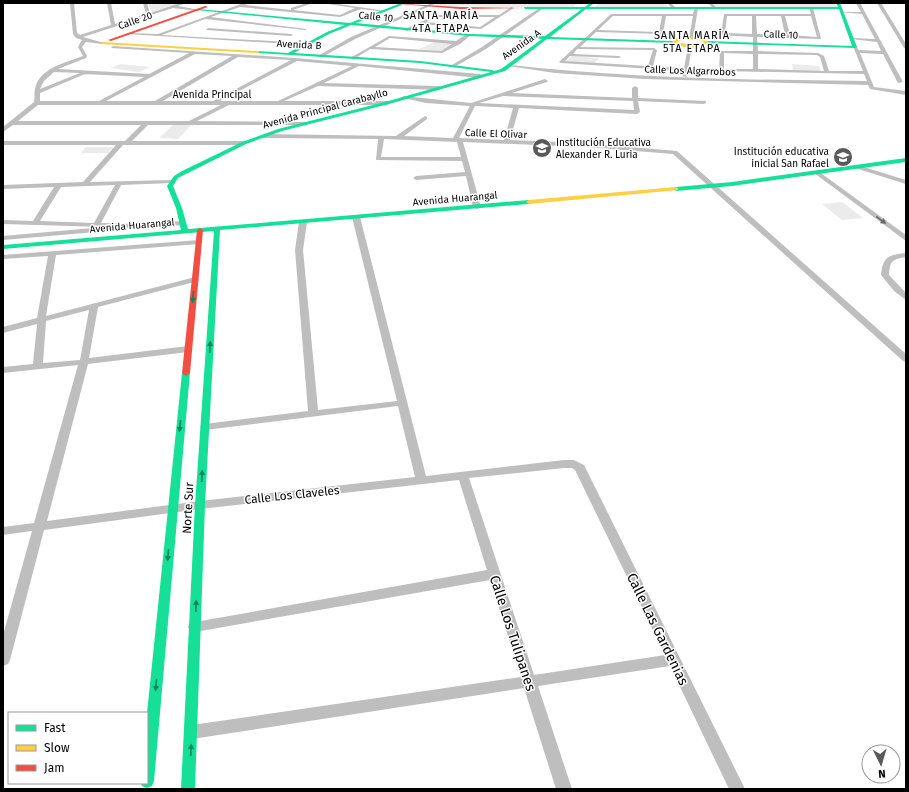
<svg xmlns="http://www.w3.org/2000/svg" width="909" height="792" font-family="'Fira Sans',sans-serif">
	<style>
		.green { fill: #ebebeb }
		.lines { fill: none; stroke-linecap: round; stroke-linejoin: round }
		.street { fill: #bebebe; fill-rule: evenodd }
		.fast { fill: #16e098; fill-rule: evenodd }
		.slow { fill: #ffcf43; fill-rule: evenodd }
		.jam { fill: #f24e42; fill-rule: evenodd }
		.oneway { fill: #686868 }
		.oneway2 { fill: #0d865b }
		.labels { text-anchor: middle; stroke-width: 3; stroke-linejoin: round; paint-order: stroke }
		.far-street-label { font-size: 10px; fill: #000; stroke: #fff }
		.far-poi-label { font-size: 10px; fill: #000; stroke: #fff; text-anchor: start }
		.far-neighbourhood-label { font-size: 11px; letter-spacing: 1px; fill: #000; stroke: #fff }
		.street-label { font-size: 12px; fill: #000; stroke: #fff }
		.near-street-label { font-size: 14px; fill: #000; stroke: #fff }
	</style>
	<rect width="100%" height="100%" fill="#fff"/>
	<path class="green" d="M147,3H181L152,12Z
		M438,3H578L572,8L431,6Z
		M599,4H666L669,8H593Z
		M714,4H835L837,8H717Z
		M434,42L453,44L440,51L419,49Z
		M572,56L599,58L595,63L565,62Z
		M121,64L150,67L139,72L110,68Z
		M792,64L819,66L821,71H793Z
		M173,125H191L178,139L159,138Z
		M86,147H113L108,153H81Z
		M842,202L863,218L842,220L822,204Z"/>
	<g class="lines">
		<path class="street" d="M70,3H74L77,33L80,35L111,25L107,3H111L115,24L146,14L143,3H147L150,13L180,3H186L178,6L200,10L198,11L173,8L83,37L104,43L102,44L86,42L82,47L87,56L86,58L58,69L149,74L189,53L111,48L113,46L295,58L480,74L483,76L480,78L359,66L324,83L439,86L442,88L439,90L318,86L284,101H387L390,103L387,105H229L197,121L308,122V124L306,125H148L132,141H244L247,143L244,145H123L90,182L174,180L175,181L172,183L121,185L101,223L137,224L183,221H186V225L137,228L3,224V220L33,221L54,187L3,189V185L83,182L116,145H3V141H125L141,125H13L3,132V127L34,102C35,98 34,94 35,89C39,68 65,63 83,56L78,47L82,40L76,38L73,34ZM195,54L232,56L155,101H106ZM238,57L291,60L213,101H163ZM297,61L352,66L278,101H220ZM54,72L80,73L40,89L44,81ZM85,74H84L144,77L99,101H40V93ZM38,105H221L189,121H18ZM115,185L94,223L40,221L61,187Z
			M244,3L247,4L245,5L291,10V8L307,3H313L293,10L340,15L355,8L321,3H332L386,11L384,12L361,9L340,17L240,7L211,17L307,29L305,30L205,19L162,35L308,43L306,45L126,34L128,33L158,34Z
			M432,3H437L355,39L322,57L318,56L351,37Z
			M667,3H671L676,8L673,9Z
			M708,3H712L717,8L714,9Z
			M856,3H860L903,82L898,83L883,54L860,53L874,87L906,91V95L870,89L868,85L645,79L555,73L508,66L510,65C629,78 747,80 867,81L864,74L721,71L719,70L720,51H753V37L721,35L724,14H811L809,8L811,7L813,8L821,39L757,37L758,51L818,53L824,56L829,71H863L853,46H857L858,50L881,51L877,42L851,39L853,38L875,39L862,14L839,12H861ZM727,16H752V34L725,33ZM756,16H781L785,35L757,34ZM785,16H811L817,37L790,35ZM724,53L753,54V69H724ZM758,54L817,55L820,57L824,71L758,69Z
			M877,3H881L906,44V49L904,48Z
			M511,7L514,8L481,29L421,24L407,31L403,30L436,15H499ZM437,17H495L480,27L426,22Z
			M541,7L544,8L486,49L456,66L452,65L482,47Z
			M695,7L698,8L693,39L689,38L693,16H666L663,34L596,32L580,47L654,48L657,50L653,66L684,68L688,46L692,45L687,77L682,76L683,71L561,63L559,62L611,14H693ZM613,16H662L659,32L598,30ZM577,49L653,50L648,66L565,61L570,56L619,58L621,57L619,56L573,54Z
			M208,28L291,34L293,35L291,36L206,30Z
			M467,34L471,35L460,44L442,53L370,49L354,59L350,58L389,36L456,41ZM390,38L452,44L441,51L375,47Z
			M545,79L548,81L547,82L512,93L632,98V88L635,86L638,88V98L706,101V103L704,104L638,101L640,112L637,114L519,108L510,140L586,143L677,151L906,354V362L903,361L673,154L586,147L463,142L481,207L477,209L473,207L466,176L416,180L413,178L416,176L465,172L462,161L376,160L378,139L264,138L261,136L264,134L396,136L425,116L427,117V119L404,136L453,138L470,106L426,103L403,98V96L471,103ZM503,96L633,101L634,110L479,103ZM475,106L513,108L504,140L459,138ZM384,139L457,142L461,157H381Z
			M857,165L906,180V184L855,168L854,167Z
			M814,171H818L906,235V241L814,173Z
			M353,215H359L360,217L426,476L564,460H574L584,465L745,789H729L670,666L538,686L572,789H556L524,688L192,739L187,737L184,732L187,727L192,725L521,677L490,580L195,632L190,631L188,627L190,623L195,622L487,570L459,480L200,509L44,530L10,660L8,664L3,666V635L32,531L3,535V527L34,523L78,365L3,373V367L33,364L37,324L3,333V327L37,318L48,256L3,259V255L199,240L203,242L199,244L56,255L46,316L195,277L199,279L198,281L98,307L89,358L188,346L193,349L188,352L88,364L47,521L200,501L415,477L398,406L205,430L200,427L205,424L308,411L295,250L299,222L303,220L307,222L303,250L318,410L397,401L352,217ZM89,310L80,360L43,363L46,321ZM564,468H572L575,470L665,655L534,675L469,478Z
			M93,228H96V232L3,240V236Z
			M906,253V257C892,259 890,261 889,275L906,293V300L894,291L881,275C883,256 889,255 906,253Z"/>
		<path class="fast" d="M401,3L402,5L356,23L469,34L545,36L582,9H525L524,7H585L590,3H594L589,7H838L836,3H840L857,47L855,48L707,43L705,42L707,41L852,46L839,9H586L550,37L674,41L676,42L674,43L547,39L505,71L389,104L282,131L246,144L178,178L173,186L182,208L188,229L529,200L532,202L529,204L220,230L205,505L195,789H181L195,505L214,231L3,249V245L181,230L176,208L167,186L174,176L182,171L242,142L278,129L385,102L491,72L420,63L258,53L257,51L288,53L327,32L345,25L196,10L198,9L350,23ZM351,25L469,36L542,39L501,69L494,71L492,70L420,61L294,53L329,34Z
			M906,158V162L732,186L676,191L673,189L676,187L732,182Z
			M186,370L190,373L154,781L152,786L147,788L142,786L141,783H147V713L182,373Z"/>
		<path class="slow" d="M685,37L700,38L709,42C699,50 683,49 672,42L676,38ZM685,39L699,40L704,42L690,45L677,42Z
			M102,42L258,51L260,52L258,53L101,44Z
			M676,187L678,188V190L529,204L526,202L529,200Z"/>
		<path class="jam" d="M388,3L460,7L527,8L460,9Z
			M205,6L208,7L111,41L108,40Z
			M200,228L203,230L190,373L186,376L182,373L197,230Z"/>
	</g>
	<defs><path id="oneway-solid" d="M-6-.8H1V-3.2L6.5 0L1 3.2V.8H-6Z"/></defs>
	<use class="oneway" href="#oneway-solid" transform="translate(881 220) rotate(36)"/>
	<g class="oneway2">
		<use href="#oneway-solid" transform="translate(193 297) rotate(95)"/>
		<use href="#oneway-solid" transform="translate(210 347) rotate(-87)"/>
		<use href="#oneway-solid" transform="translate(180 426) rotate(96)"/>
		<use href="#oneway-solid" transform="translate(202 476) rotate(-87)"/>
		<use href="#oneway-solid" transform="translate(168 555) rotate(95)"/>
		<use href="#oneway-solid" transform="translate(196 606) rotate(-88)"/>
		<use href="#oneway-solid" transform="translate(156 685) rotate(95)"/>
		<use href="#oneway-solid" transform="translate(191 750) rotate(-87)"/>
	</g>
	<defs>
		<symbol id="school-disc" viewBox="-11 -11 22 22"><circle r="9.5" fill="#595959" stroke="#fff"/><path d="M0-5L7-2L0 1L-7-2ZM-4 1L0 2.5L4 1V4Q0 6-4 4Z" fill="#fff"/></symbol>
	</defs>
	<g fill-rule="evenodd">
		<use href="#school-disc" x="531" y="137" width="22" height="22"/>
		<use href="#school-disc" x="832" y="146" width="22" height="22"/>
	</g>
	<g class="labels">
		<g class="far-street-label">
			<text transform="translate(376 16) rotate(6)" y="4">Calle 10</text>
			<text transform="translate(135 20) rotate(-19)" y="4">Calle 20</text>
			<text transform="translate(781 34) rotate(2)" y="4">Calle 10</text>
			<text transform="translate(299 44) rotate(3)" y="4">Avenida B</text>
			<text transform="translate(521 44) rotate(-35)" y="4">Avenida A</text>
			<text transform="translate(690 70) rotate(2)" y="4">Calle Los Algarrobos</text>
			<text x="212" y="98">Avenida Principal</text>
			<text transform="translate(325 108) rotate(-15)" y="4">Avenida Principal Carabayllo</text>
			<text transform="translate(496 133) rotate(2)" y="4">Calle El Olivar</text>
			<text transform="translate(455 198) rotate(-5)" y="4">Avenida Huarangal</text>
			<text transform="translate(132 225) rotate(-5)" y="4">Avenida Huarangal</text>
		</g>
		<g class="far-poi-label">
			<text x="556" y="146">Institución Educativa<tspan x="556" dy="12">Alexander R. Luria</tspan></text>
			<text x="829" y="155" text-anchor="end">Institución educativa<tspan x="829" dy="12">inicial San Rafael</tspan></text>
		</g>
		<g class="far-neighbourhood-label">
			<text x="441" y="19">SANTA MARÍA<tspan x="441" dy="13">4TA ETAPA</tspan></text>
			<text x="692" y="39">SANTA MARÍA<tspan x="692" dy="13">5TA ETAPA</tspan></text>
		</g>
		<g class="street-label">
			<text transform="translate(292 495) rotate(-6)" y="4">Calle Los Claveles</text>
			<text transform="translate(188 508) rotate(-87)" y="4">Norte Sur</text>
		</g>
		<g class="near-street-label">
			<text transform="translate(658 629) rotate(64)" y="5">Calle Las Gardenias</text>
			<text transform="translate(513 633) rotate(72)" y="5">Calle Los Tulipanes</text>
		</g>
	</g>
	<rect width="909" height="792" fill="none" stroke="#000000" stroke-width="8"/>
	<rect x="8" y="712" width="140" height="72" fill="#ffffff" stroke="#999999"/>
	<rect x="16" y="725" width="20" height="6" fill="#16e098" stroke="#999999"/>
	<text x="44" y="732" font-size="12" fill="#000000">Fast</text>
	<rect x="16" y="745" width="20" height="6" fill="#ffcf43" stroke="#999999"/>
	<text x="44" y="752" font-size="12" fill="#000000">Slow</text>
	<rect x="16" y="765" width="20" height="6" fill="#f24e42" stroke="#999999"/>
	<text x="44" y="772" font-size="12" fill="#000000">Jam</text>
	<g transform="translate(881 764) rotate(175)"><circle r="19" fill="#ffffff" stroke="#999999"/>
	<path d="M0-3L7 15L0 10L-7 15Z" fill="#595959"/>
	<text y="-6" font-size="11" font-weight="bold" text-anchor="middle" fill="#000000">N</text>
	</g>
</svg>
